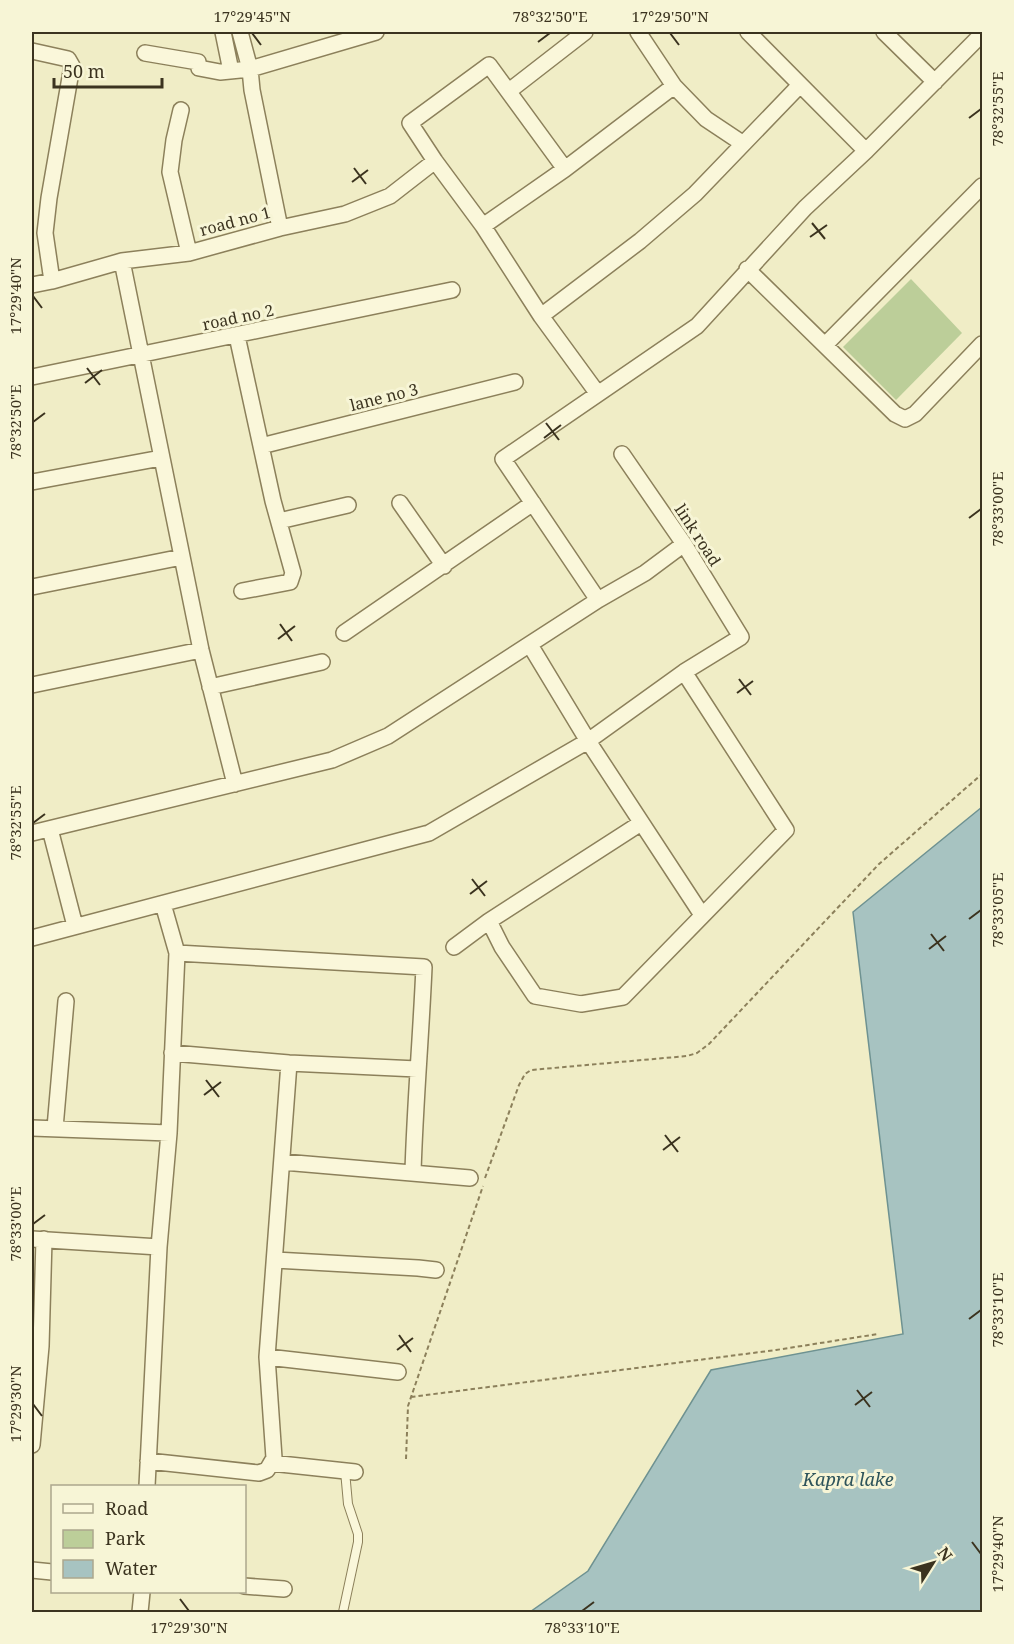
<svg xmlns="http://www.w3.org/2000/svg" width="1014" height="1644" font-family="'Noto Serif',serif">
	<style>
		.green { fill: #bcce99 }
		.water { fill: #a7c3c1; stroke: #6e9291; stroke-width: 1.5 }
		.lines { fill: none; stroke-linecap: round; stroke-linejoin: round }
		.lane-casing { stroke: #8c805b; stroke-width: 10 }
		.street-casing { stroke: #8c805b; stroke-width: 18 }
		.path { stroke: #8c805b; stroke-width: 2; stroke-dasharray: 4.5 3; stroke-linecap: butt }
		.lane { stroke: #faf7da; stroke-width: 8 }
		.street { stroke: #faf7da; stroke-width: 15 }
		.ticks { fill: none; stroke: #3b331f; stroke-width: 2 }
		.labels { text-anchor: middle; stroke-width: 6; stroke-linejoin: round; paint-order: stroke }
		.street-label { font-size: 16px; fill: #3b331f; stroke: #f7f5d6 }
		.water-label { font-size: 18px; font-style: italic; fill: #2e545b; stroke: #f7f5d6 }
		.neatline { fill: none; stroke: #3b331f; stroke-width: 2 }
		.ticks-label { font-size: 15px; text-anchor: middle; fill: #3b331f }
	</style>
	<rect width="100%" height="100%" fill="#f0edc6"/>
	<path class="green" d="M911,279L962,333L896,400L843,347Z"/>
	<path class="water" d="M982,807V1612H530L588,1571L711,1370L903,1334L853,912Z"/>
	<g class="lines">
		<defs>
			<path id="lane" d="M343,1612L358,1542V1534L348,1504L345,1471"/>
			<path id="street" d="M223,32L231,71
				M240,32L250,69L252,90L280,228
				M638,32L674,86L706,119L742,143
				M748,32L866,151
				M884,32L935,82
				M32,51L68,59L72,66L49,198L45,233L52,281
				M145,53L198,62L199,68L220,72L250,69L376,32
				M509,91L585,32
				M181,110L174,140L170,172L189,253
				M565,169L489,65L410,123L435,161L483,226L541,316L598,394
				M483,226L565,169L674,86
				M122,261L201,650L235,784
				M747,269L895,414L905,419L915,414L982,344
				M32,285L52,281L122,261L189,253L280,228L345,214L390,196L435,161
				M541,316L640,241L695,194L800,85
				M237,336L273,501L293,573L290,582L242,591
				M825,345L982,186
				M32,377L452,290
				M261,446L515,382
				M32,482L161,458
				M400,503L444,566
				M279,521L348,505
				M32,587L182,557
				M598,600L503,459L697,326L805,208L866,151L982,34
				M344,633L533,503
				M530,645L588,741L702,915
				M32,685L201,650
				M210,687L322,662
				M50,829L75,926
				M32,833L332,760L388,736L598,600L645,573L684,544
				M489,921L502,947L535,996L581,1004L623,997L786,830L684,672
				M32,938L429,833L588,741L684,672L741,637L684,544L622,454
				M454,947L489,921L641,823
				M177,953L424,967C421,1036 415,1104 413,1172
				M172,1053L289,1063L417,1069
				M32,1128L169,1133
				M55,1128L66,1001
				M283,1162L470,1178
				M32,1239L159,1247
				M275,1260L418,1268L436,1270
				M267,1357L398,1372
				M32,1445L41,1346L44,1239
				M148,1461L259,1473L267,1470L274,1458L267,1357L289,1063
				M271,1463L355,1472
				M147,1486L159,1247L169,1133L177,953L163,904
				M32,1570L52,1572
				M244,1586L284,1589
				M140,1612L142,1592"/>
		</defs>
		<use href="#lane" class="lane-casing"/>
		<use href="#street" class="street-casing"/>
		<path class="path" d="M485,1178L519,1085L525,1074L531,1070L687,1056L697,1053L709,1044L879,864L982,774
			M411,1397L776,1350L878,1334
			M406,1459L408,1406L483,1186"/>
		<use href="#lane" class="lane"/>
		<use href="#street" class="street"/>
	</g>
	<path class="ticks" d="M252,33L261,45M670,33L679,45M538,42L550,33M969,118L981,109M354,168L366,184M352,182L368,170M812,223L825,239M810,237L827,225M33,296L42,308M87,368L100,385M85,383L102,370M33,422L45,413M546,423L559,440M544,438L561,425M969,518L981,509M280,624L292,641M278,639L295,626M739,679L751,695M737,693L753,681M33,823L45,814M472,879L485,896M470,894L487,881M969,919L981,910M931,934L944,951M929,949L946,936M206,1080L219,1097M204,1095L221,1082M665,1135L678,1152M663,1150L680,1137M33,1224L45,1215M969,1319L981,1310M399,1335L411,1352M397,1350L413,1338M857,1390L870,1407M33,1404L42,1416M855,1405L872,1392M972,1542L981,1554M180,1599L189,1611M582,1611L594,1602"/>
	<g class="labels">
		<g class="street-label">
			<text transform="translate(235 221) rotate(-15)" y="6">road no 1</text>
			<text transform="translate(238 317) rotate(-12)" y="6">road no 2</text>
			<text transform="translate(384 397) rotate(-14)" y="6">lane no 3</text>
			<text transform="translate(698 535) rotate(57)" y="6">link road</text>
		</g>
		<g class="water-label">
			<text x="848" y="1486">Kapra lake</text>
		</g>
	</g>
	<rect width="1014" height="1644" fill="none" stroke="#f7f5d6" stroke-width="66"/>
	<rect x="51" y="1485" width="195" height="108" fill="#f7f5d6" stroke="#aca78d" stroke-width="1.5"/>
	<rect x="63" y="1504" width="30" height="9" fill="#faf7da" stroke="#aca78d" stroke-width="1.5"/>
	<text x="105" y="1515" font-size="18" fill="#3b331f">Road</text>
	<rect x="63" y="1530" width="30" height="18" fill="#bcce99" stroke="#aca78d" stroke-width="1.5"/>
	<text x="105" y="1545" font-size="18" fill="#3b331f">Park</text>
	<rect x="63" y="1560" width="30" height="18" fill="#a7c3c1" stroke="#aca78d" stroke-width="1.5"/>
	<text x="105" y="1575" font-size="18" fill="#3b331f">Water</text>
	<g transform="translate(933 1563) rotate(53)" stroke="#f7f5d6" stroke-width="4.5" paint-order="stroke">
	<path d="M0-4.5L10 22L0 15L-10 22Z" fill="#3b331f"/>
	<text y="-9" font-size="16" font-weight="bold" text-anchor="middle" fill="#3b331f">N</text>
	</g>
	<path d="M54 78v9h108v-9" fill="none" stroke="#3b331f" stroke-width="3"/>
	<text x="63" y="78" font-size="18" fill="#3b331f" stroke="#f7f5d6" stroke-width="4.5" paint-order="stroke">50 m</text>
	<rect x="33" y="33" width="948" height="1578" class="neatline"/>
	<g class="ticks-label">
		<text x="252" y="22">17°29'45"N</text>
		<text x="550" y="22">78°32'50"E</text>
		<text x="670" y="22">17°29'50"N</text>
		<text transform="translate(998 109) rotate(-90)" y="5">78°32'55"E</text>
		<text transform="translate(16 296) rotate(-90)" y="5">17°29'40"N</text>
		<text transform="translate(16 422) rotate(-90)" y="5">78°32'50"E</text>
		<text transform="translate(998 509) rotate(-90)" y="5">78°33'00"E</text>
		<text transform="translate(16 823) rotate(-90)" y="5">78°32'55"E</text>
		<text transform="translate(998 910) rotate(-90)" y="5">78°33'05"E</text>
		<text transform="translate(16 1224) rotate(-90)" y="5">78°33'00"E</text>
		<text transform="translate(998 1310) rotate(-90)" y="5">78°33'10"E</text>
		<text transform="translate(16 1404) rotate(-90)" y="5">17°29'30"N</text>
		<text transform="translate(998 1554) rotate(-90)" y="5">17°29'40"N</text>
		<text x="189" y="1633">17°29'30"N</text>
		<text x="582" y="1633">78°33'10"E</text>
	</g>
</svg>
